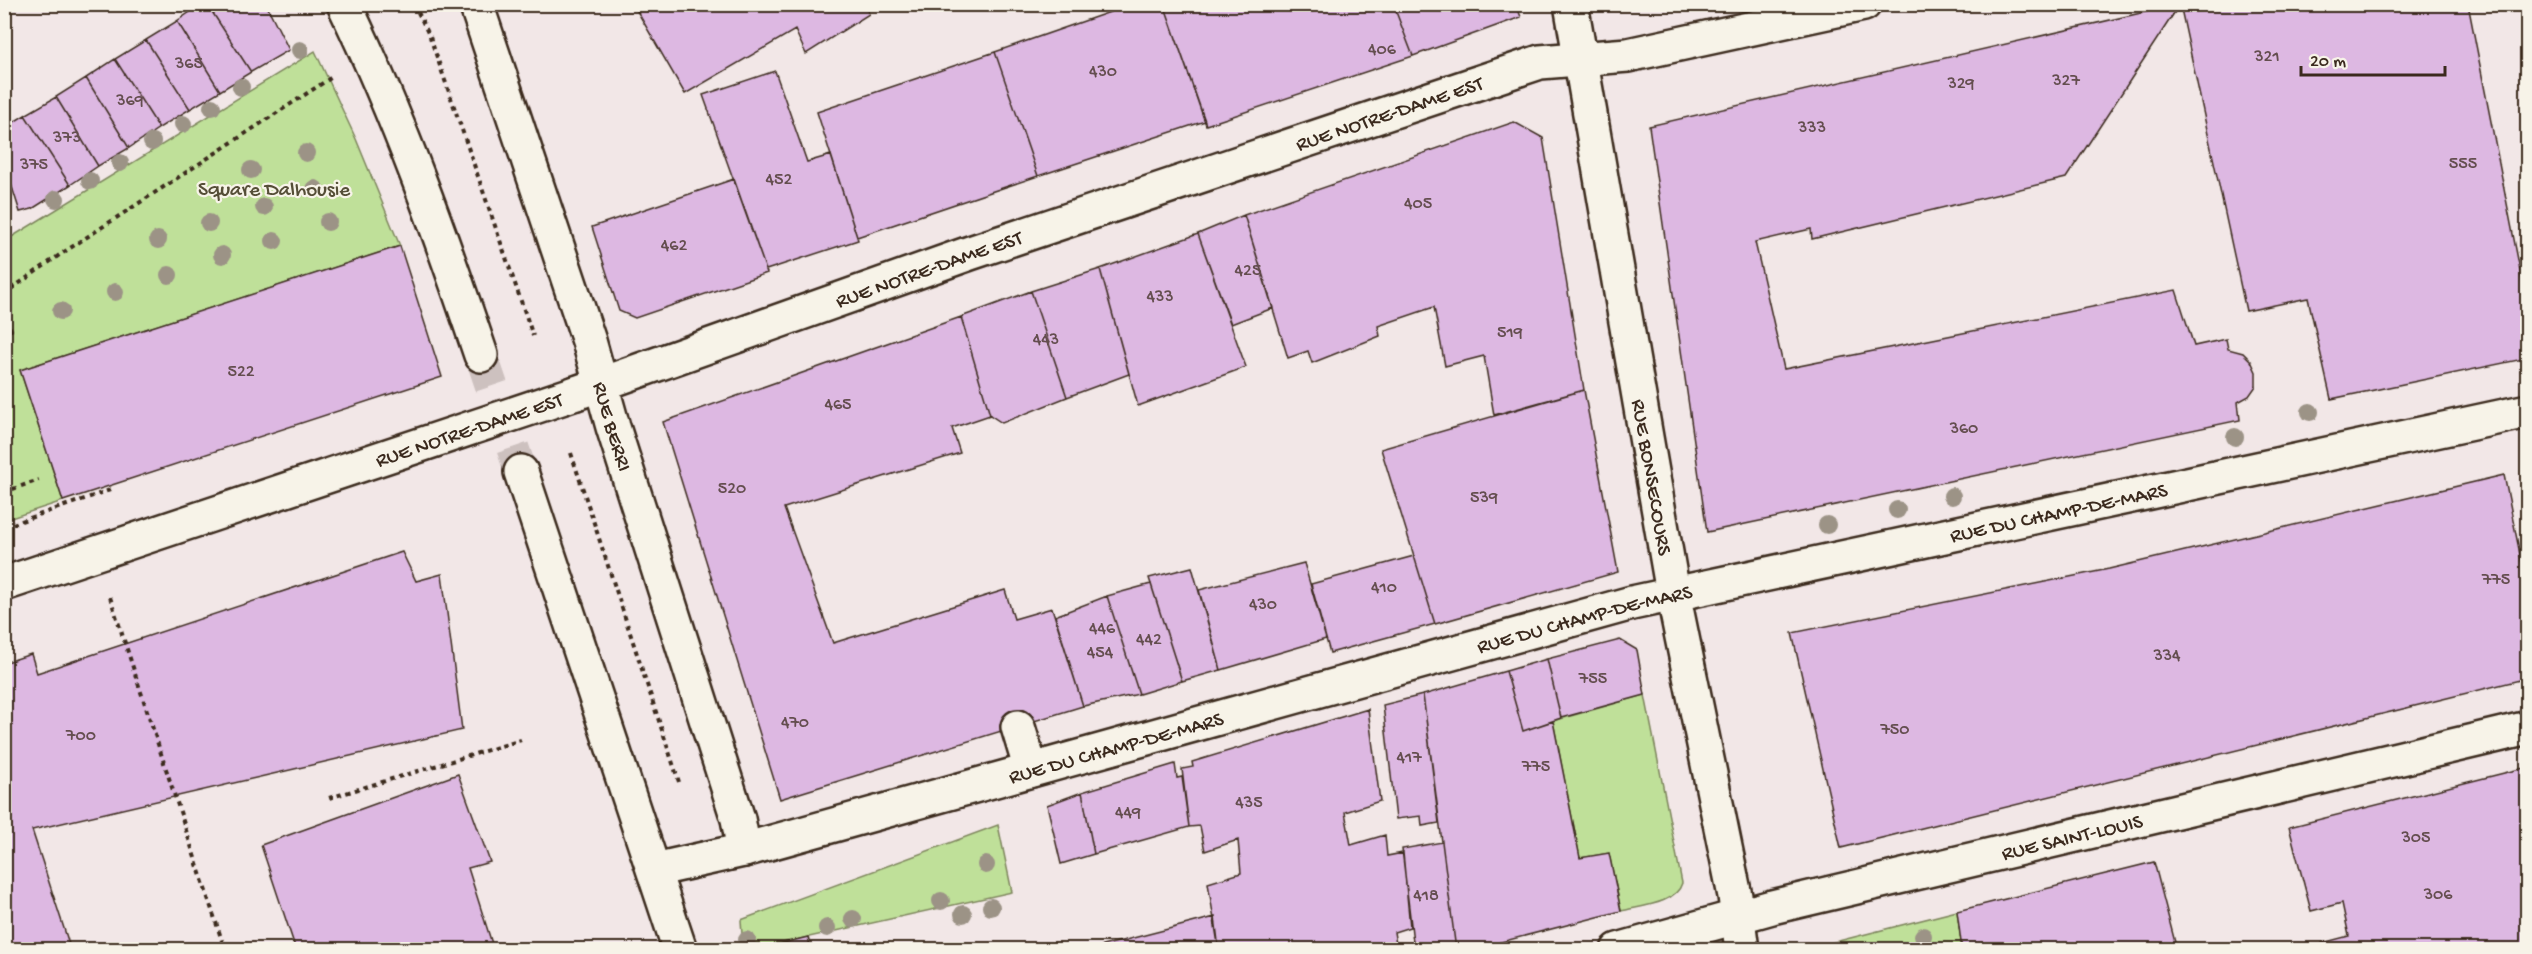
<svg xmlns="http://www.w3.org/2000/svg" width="2532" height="954" font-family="'Gochi Hand',sans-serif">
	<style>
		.green { fill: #bfe099; stroke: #7d855c; stroke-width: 1.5 }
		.building { fill: #ddb8e2; stroke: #3b2a1e; stroke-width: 1.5 }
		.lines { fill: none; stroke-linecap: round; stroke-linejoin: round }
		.minor-tunnel { stroke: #cdc1bf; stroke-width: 33; stroke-dasharray: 33 16; stroke-linecap: butt }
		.minor-casing { stroke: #3b2a1e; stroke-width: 38 }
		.path { stroke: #3b2a1e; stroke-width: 4; stroke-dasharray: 4.5 4.5; stroke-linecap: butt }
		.minor { stroke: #f7f3e8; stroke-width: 33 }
		.minor-bridge-casing { stroke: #3b2a1e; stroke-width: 38; stroke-linecap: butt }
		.minor-bridge { stroke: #f7f3e8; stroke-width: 33 }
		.tree { fill: #9c9386 }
		.labels { text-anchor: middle; stroke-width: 4.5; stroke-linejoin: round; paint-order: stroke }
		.number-label { font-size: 18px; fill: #644e4f }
		.street-label { font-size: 21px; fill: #3b2a1e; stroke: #f7f3e8 }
		.park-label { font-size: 21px; fill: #554e37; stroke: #f7f3e8 }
	</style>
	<rect width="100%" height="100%" fill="#f2e7e7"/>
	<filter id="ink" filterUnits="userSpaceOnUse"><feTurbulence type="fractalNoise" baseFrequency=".0167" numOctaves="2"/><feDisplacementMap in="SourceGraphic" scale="12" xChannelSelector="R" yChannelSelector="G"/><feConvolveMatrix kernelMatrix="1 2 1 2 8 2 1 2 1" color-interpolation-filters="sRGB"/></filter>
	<g filter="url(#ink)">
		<path class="green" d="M315,51L356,139L400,246L20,370L63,501L5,520V241Z
			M1645,695L1682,883C1676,904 1640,906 1621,911L1609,853L1580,858L1553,721Z
			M998,825L1012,892L755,949H743L741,920Z
			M1957,911L1962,949L1803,950Z"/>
		<path class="building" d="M202,4H207L251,72L220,91L177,21Z
			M207,4H266L289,50L251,72Z
			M633,4H865L869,14L806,54L795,30L685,94Z
			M1133,4H1164L1205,121L1038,176L995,52Z
			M1164,4H1393L1413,56L1206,125Z
			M1393,4H1516L1521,17L1413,56Z
			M2180,4L2066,178L1812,239L1811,229L1755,242L1784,369L2176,290L2194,346L2226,339L2228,349L2243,353L2251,361L2256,372V386L2249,396L2238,402L2240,420L1707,532L1649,126Z
			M2180,4H2468L2528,311V358L2331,399L2308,298L2246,311Z
			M177,21L220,91L190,109L146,40Z
			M146,40L190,109L159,128L115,59Z
			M995,52L1038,176L857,237L817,112Z
			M115,59L159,128L129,148L86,78Z
			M775,71L807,162L831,155L858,240L766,270L703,95Z
			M86,78L129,148L98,166L56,97Z
			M56,97L98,166L70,185L25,115Z
			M25,115L70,185L32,209L20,212L4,162V128Z
			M1514,122L1543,138L1584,390L1494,415L1484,356L1445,366L1434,307L1378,326L1380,336L1312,363L1308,351L1288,358L1244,215Z
			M734,179L767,273L635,318L619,311L592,227Z
			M1244,215L1273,308L1231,324L1198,234Z
			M1198,234L1246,367L1138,406L1100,269Z
			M400,246L442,377L63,501L20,370Z
			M1100,269L1129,374L1067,397L1031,291Z
			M1031,291L1067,397L1002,423L990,415L961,317Z
			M961,317L990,415L952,428L960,453L784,508L833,643L1005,590L1014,619L1052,608L1083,706L780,799L663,422Z
			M1584,390L1618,572L1435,624L1381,449Z
			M2504,475L2528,594V678L1841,848L1792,633L2109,569Z
			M402,552L416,581L442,574L462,730L32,830L71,950H4V663L31,654L37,673Z
			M1414,556L1435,624L1330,653L1311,584Z
			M1304,563L1326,639L1221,670L1199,590Z
			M1192,567L1221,670L1182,681L1149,578Z
			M1151,584L1182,681L1139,694L1107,596Z
			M1107,596L1139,694L1083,706L1055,616Z
			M1620,640L1637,650L1645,695L1561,718L1547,659Z
			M1547,659L1561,718L1523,731L1506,671Z
			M1506,671L1523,731L1553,721L1580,858L1609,853L1621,911L1470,950H1456L1423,695Z
			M1423,695L1439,823L1422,826L1421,816L1396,819L1383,705Z
			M1368,709L1380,801L1345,812L1351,845L1385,835L1387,856L1403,853L1410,927L1394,932L1397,950H1219L1208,883L1241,873L1238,840L1205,851L1200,826L1189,827L1182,769L1193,767L1192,762Z
			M1175,764L1177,778L1182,777L1189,827L1094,854L1082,792Z
			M2528,767V950H2323L2322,943L2349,936L2342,903L2311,911L2289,827Z
			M458,774L490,862L468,868L494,950H296L261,845Z
			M1082,792L1094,854L1061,864L1047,805Z
			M1442,842L1456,950H1414L1402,849Z
			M2154,862L2177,950H1962L1957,911Z
			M1215,917L1219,950H1103L1102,946Z
			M808,937L811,950H755Z"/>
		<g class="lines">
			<path class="minor-tunnel" d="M481,355L521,472"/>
			<defs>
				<g id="minor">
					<path d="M344,4C399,118 441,236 481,355"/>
					<path id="s1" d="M476,4L589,341L613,427L738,819L744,850"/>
					<path id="s2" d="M1571,4L1673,593L1735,896L1742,950"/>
					<path id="s3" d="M576,393L970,253L1540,62L1628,55L1864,4"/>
					<path d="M521,472L680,950"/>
					<path d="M1018,727L1031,770"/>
					<path id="s4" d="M654,870L744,850L1632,603L2528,411"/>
					<path id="s5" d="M1618,950L1772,907L2528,728"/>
				</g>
			</defs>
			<use href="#minor" class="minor-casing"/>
			<path class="path" d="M414,4L430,37L533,336
				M4,294L61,254L332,77
				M4,310L11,330L4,332
				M571,453L679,782
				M4,492L39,480
				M4,527L110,490
				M110,597L225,950
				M329,798L521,740"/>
			<use href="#minor" class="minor"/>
			<defs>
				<g id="minor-bridge">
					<path id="s6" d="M4,584L576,393"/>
				</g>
			</defs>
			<use href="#minor-bridge" class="minor-bridge-casing"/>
			<use href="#minor-bridge" class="minor-bridge"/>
		</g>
		<g class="tree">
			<circle cx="300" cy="50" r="9"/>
			<circle cx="241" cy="87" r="9"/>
			<circle cx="212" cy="107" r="9"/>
			<circle cx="183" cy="124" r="9"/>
			<circle cx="152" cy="142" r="9"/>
			<circle cx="306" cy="153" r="9"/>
			<circle cx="120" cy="163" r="9"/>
			<circle cx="251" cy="170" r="9"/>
			<circle cx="90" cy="181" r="9"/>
			<circle cx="315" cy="189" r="9"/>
			<circle cx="56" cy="199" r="9"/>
			<circle cx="264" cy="207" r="9"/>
			<circle cx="328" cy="222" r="9"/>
			<circle cx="209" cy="223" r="9"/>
			<circle cx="158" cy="240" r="9"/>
			<circle cx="274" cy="241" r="9"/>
			<circle cx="222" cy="255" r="9"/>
			<circle cx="169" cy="275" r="9"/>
			<circle cx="115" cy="292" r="9"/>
			<circle cx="61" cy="311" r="9"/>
			<circle cx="2310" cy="412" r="9"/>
			<circle cx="2235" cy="437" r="9"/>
			<circle cx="1952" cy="496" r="9"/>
			<circle cx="1897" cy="510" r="9"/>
			<circle cx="1827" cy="525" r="9"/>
			<circle cx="986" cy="865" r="9"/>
			<circle cx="941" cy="901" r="9"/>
			<circle cx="991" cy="907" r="9"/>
			<circle cx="963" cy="914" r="9"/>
			<circle cx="853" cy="919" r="9"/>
			<circle cx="827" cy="928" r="9"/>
			<circle cx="1923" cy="936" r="9"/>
			<circle cx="747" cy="940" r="9"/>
		</g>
	</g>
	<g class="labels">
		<g class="number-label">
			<text x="1382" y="54">406</text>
			<text x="2267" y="61">321</text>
			<text x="189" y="68">365</text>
			<text x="1103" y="76">430</text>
			<text x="2066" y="85">327</text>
			<text x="1961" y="88">329</text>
			<text x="130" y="105">369</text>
			<text x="1812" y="132">333</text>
			<text x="67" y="142">373</text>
			<text x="2463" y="168">555</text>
			<text x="34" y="169">375</text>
			<text x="779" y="184">452</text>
			<text x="1418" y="208">405</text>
			<text x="674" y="250">462</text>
			<text x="1248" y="275">425</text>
			<text x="1160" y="301">433</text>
			<text x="1510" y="337">519</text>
			<text x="1046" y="344">443</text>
			<text x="241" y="376">522</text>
			<text x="838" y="409">465</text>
			<text x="1964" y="433">360</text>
			<text x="732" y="493">520</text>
			<text x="1484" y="502">539</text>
			<text x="2496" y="584">775</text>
			<text x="1384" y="592">410</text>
			<text x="1263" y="609">430</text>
			<text x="1102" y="633">446</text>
			<text x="1149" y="644">442</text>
			<text x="1100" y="657">454</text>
			<text x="2167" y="660">334</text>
			<text x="1593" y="683">755</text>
			<text x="795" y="727">470</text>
			<text x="1895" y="734">750</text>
			<text x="81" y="740">700</text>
			<text x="1409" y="762">417</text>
			<text x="1536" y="771">775</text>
			<text x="1249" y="807">435</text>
			<text x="1128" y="817">449</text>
			<text x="2416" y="842">305</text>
			<text x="2438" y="899">306</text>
			<text x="1426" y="900">418</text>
		</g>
		<g class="street-label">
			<text dy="7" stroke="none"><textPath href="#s3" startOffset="860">RUE NOTRE-DAME EST</textPath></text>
			<text dy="7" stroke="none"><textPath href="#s3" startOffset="374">RUE NOTRE-DAME EST</textPath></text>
			<text dy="7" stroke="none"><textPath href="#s1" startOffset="444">RUE BERRI</textPath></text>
			<text dy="7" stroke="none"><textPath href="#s6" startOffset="490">RUE NOTRE-DAME EST</textPath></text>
			<text dy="7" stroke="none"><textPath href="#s2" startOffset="480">RUE BONSECOURS</textPath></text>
			<text dy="7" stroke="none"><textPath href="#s4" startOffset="1450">RUE DU CHAMP-DE-MARS</textPath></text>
			<text dy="7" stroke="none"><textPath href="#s4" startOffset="964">RUE DU CHAMP-DE-MARS</textPath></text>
			<text dy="7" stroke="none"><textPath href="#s4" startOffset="478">RUE DU CHAMP-DE-MARS</textPath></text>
			<text dy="7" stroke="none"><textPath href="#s5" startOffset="468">RUE SAINT-LOUIS</textPath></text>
		</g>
		<g class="park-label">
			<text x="274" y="195">Square Dalhousie</text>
		</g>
	</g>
	<rect width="2532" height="954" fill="none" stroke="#f7f3e8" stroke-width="24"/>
	<rect x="12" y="12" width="2508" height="930" fill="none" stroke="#3b2a1e" stroke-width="2" filter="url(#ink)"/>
	<path d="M2301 66v9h144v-9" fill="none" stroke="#3b2a1e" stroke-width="3"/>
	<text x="2310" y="66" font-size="18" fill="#3b2a1e" stroke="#f7f3e8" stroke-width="4.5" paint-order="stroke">20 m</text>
</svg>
